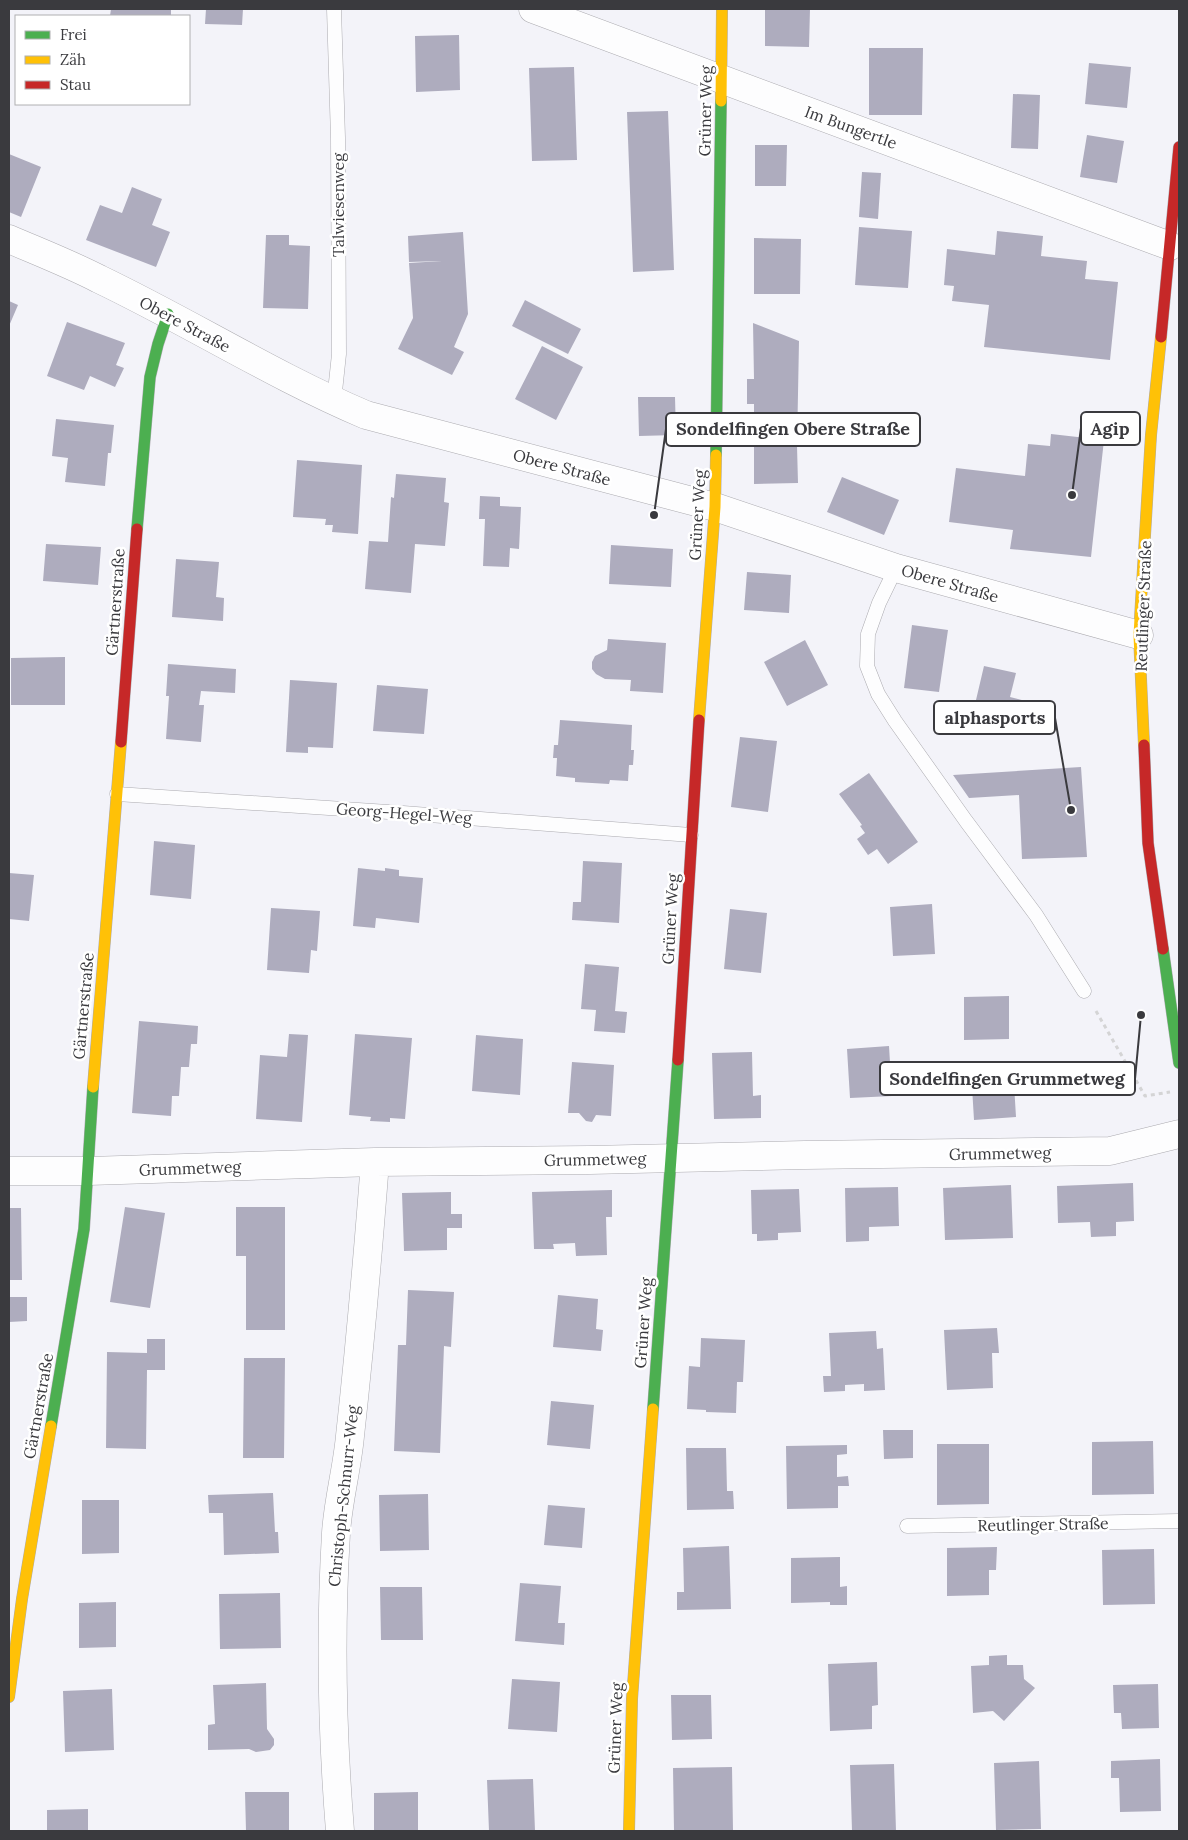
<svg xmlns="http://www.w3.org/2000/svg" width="1188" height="1840" font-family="Lora,serif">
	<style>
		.building { fill: #aeacbe }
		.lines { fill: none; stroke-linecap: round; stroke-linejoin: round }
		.lane-casing { stroke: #acabb0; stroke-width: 15 }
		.street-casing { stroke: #acabb0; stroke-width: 29 }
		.fast-casing { stroke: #acabb0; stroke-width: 12 }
		.slow-casing { stroke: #acabb0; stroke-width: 12 }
		.jam-casing { stroke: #acabb0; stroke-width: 12 }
		.path { stroke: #d4d4d5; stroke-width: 3; stroke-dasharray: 4 4; stroke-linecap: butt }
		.lane { stroke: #fdfdfe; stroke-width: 14 }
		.street { stroke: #fdfdfe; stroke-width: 28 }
		.fast { stroke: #4caf50; stroke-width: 11 }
		.slow { stroke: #ffc107; stroke-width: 11 }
		.jam { stroke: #c62828; stroke-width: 11 }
		.labels { text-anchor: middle; stroke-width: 5; stroke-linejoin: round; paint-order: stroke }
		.street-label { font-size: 16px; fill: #3a3a3e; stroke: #fff }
		.leader { fill: none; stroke: #3a3a3e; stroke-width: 2 }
		.callout-dot { fill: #3a3a3e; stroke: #fff; stroke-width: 2 }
		.callout { fill: #fff; stroke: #3a3a3e; stroke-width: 2 }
		.callout-label { font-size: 18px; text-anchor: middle; font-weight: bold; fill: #3a3a3e }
	</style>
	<rect width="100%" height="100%" fill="#f3f3f9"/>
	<path class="building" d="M111,9H171V16H110Z
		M206,9H243L242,25L205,24Z
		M765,9H810L809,47L765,46Z
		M459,35L460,90L416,92L415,36Z
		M869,48H923L922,115H869Z
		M1089,63L1131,67L1127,108L1085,104Z
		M574,67L577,160L532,161L529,68Z
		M1013,94L1040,95L1038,149L1011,148Z
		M668,111L674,270L633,272L627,112Z
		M1087,135L1124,141L1117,183L1080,177Z
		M755,145H787L786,186H755Z
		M9,154L41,167L21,217L9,212Z
		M862,172L881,173L878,219L859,217Z
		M132,187L162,199L152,225L170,232L156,267L86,240L100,205L122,213Z
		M859,227L912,231L908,288L855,285Z
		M997,231L1043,236L1041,256L1087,261L1085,279L1118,282L1110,360L984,347L989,305L952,301L954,286L944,285L947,249L995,255Z
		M463,232L468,314L454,347L464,352L452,375L398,349L413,318L409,263L442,261L409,262L408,236Z
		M266,235H289V245L310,246L308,309L263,308Z
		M754,238L801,239L800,294H754Z
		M525,300L581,329L568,354L512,326Z
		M9,301L18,305L9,326Z
		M67,322L125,343L116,365L124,368L115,387L90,376L84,390L47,376Z
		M753,323L799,341L797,446L798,483L754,484V404H747V379H754Z
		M542,346L583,367L556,420L515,399Z
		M638,397H675L676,435L639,436Z
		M56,419L114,425L111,453H108L105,486L65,482L68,458L52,456Z
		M1051,434L1104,440L1091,557L1010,549L1013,530L949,522L956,468L1025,476L1028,444L1050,446Z
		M297,460L362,465L358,534L332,532L333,525H325L326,519L293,517Z
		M396,474L446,478L444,502L449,503L445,546L415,544L411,593L365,589L369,541L388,542L391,497L394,498Z
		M842,477L899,500L884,535L827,512Z
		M480,496L500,497V506L521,507L519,549L510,548L509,567L483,566L485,519H479Z
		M46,544L101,547L98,585L43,581Z
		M611,545L673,549L671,587L609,584Z
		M176,559L219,562L216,597L224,598L223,621L172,617Z
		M747,572L791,575L789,613L744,610Z
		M912,625L948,630L939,692L904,688Z
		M608,639L666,643L663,693L630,691L631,680L605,679L596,674L592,669V662L595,656L607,650Z
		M805,640L828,685L787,706L764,662Z
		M65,657V705H11V658Z
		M168,664L236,669L235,693L201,691L199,705H204L201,742L166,739L169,696H166Z
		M984,666L1016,673L1010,697L1037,704L1030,731L972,717Z
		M290,680L337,683L333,748L308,747V753L286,752Z
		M377,685L428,689L424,734L373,731Z
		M560,720L632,725L631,750H634L633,765H629L628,781L610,780L609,784L575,782V778L556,776L557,758H553L554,745H558Z
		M740,737L777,741L768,812L731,807Z
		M1081,767L1087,857L1022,859L1019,795L969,798L953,775Z
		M869,773L918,842L888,864L877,849L868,855L857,839L865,833L860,826L862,825L839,794Z
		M154,841L195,845L191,899L150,895Z
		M583,861L622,863L619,923L572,920L573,902H581Z
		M358,868L385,871V868L399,870V876L423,878L419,923L376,918L375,928L353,926Z
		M9,873L34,875L29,921L9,919Z
		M932,904L935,954L893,956L890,907Z
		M271,908L320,911L317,951L311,950L309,973L267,970Z
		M730,909L767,913L761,973L724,969Z
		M585,964L619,967L615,1011L627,1012L625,1033L594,1031L596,1010L581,1009Z
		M1009,996V1039L964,1040V997Z
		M139,1021L198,1026L197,1044H191L189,1067H181L179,1096H172L171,1116L132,1113Z
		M289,1034L308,1035L302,1122L256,1119L260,1055L287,1057Z
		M355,1034L412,1038L405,1119L390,1118V1122L370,1121L371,1117L349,1115Z
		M476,1035L523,1039L520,1095L472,1091Z
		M889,1046L892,1096L850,1098L847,1049Z
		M752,1052L753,1096L761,1095V1118L714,1119L712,1053Z
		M572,1062L614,1065L611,1116L596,1115L592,1122L586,1121L579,1113H568Z
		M1013,1068L1016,1117L974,1120L971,1070Z
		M1133,1183L1134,1221L1116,1222V1236L1091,1237L1090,1222L1058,1223L1057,1186Z
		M1011,1185L1013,1238L945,1240L943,1188Z
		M898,1187L899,1226L869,1227V1241L846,1242L845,1188Z
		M799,1189L801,1232L778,1233V1240L757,1241V1234H752L751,1190Z
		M612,1190V1217H606L607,1255L576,1256L575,1243L553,1244L554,1249H534L532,1192Z
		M451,1192V1214H462V1228H447V1250L404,1251L402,1193Z
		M125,1207L165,1213L150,1308L110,1302Z
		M236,1207H285V1330H246V1256H236Z
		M9,1208H21L22,1280H9Z
		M408,1290L454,1292L451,1347L444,1346L440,1453L394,1451L398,1345H406Z
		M558,1295L598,1299L596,1329L603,1330L601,1351L553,1347Z
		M9,1297H27V1321L9,1322Z
		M997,1328L999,1353H992L993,1388L947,1390L944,1330Z
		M876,1331L877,1349L883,1348L885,1390L864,1391V1384L845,1385V1391L824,1392L823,1376H831L829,1333Z
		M701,1338L745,1340L743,1382H737L736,1413L706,1412V1410L687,1409L689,1366L700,1367Z
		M147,1339H165V1370H147L146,1449L106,1448L107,1352L147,1353Z
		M244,1358H285L284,1458H243Z
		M551,1401L594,1405L590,1449L547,1445Z
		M883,1430H913V1458L884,1459Z
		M1153,1441L1154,1494L1092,1495V1442Z
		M937,1444H989V1504L937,1505Z
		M847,1445V1454L837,1455V1477L848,1476L849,1486H838V1508L787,1509L786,1446Z
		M686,1448H726L727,1491H733L734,1509L687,1510Z
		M273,1493L275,1532H278L279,1553L224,1555L223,1513H209L208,1495Z
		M428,1494L429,1550L380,1551L379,1495Z
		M82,1500H119V1553L82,1554Z
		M548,1505L585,1508L582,1548L544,1545Z
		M729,1546L731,1609L677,1610V1592H684L683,1548Z
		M997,1547L996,1570H989V1595L947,1596V1548Z
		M1154,1549L1155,1604L1103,1605L1102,1550Z
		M840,1557V1587L847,1586V1605H830V1602L791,1603V1558Z
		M520,1583L561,1586L558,1623H565L564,1645L515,1641Z
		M380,1587H422L423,1640H381Z
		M280,1593L281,1648L220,1649L219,1594Z
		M116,1602V1647L79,1648V1603Z
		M1007,1655V1665H1023L1024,1679L1035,1688L1004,1721L993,1711L973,1713L971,1666L989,1665V1656Z
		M877,1662L878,1705L872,1706V1729L830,1731L828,1664Z
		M512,1679L560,1682L557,1732L508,1729Z
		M266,1683L267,1729L274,1739V1745L270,1750L256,1752L249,1749L208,1750V1725L215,1724L213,1685Z
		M1158,1684L1159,1728L1122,1729L1121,1713H1114L1113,1685Z
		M112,1689L114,1750L65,1752L63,1691Z
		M671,1695H711L712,1739L672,1740Z
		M1160,1759L1161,1811L1120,1812L1119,1778H1111V1761Z
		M1039,1761L1041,1829L996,1830L994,1763Z
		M894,1764L896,1831H852L850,1765Z
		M732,1767L733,1831H674L673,1768Z
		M533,1779L535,1831H489L487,1780Z
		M245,1792H289V1831H246Z
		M418,1792V1831H374V1793Z
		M88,1809V1831H47V1810Z"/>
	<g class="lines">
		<defs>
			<path id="lane" d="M334,9L338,138L339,354L334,401
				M896,568L879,603L868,634L867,666L878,694L895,721L966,821L1036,915L1084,991
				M117,794L403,813L691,835
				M907,1526L1179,1521"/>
			<path id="street" d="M533,9L1170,246
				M9,239C39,252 70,264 99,279C189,322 274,376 366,415L715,507L896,568L1139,635
				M9,1171H89L375,1162L590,1160L805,1155L1110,1151L1179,1134
				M340,1831C332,1732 330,1633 336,1533C338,1501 347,1469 350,1436C360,1345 368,1253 375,1162"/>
			<path id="fast" d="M716,455L721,101
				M137,529L150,377L158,344L168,314
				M1163,949L1179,1063
				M653,1409L678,1060
				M51,1426L84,1229L93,1087"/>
			<path id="slow" d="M721,101L722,9
				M699,720L715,507L716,455
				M1144,745L1139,635L1151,435L1161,337
				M93,1087L121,742
				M9,1697L22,1599L51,1426
				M629,1831L632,1699L653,1409"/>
			<path id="jam" d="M1161,337L1179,147
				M121,742L137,529
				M1144,745L1148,843L1163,949
				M678,1060L699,720"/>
		</defs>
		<use href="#lane" class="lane-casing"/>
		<use href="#street" class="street-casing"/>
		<use href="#fast" class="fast-casing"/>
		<use href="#slow" class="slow-casing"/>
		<use href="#jam" class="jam-casing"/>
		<path class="path" d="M1096,1011L1145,1096L1170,1092"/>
		<use href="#lane" class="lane"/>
		<use href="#street" class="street"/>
		<use href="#fast" class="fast"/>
		<use href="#slow" class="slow"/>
		<use href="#jam" class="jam"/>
	</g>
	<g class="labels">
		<g class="street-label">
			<text transform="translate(705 111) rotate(-89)" y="6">Grüner Weg</text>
			<text transform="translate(851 127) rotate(20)" y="6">Im Bungertle</text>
			<text transform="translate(338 205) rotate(-90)" y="6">Talwiesenweg</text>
			<text transform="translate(185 324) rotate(28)" y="6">Obere Straße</text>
			<text transform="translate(562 467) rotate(15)" y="6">Obere Straße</text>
			<text transform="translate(697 515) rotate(-87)" y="6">Grüner Weg</text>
			<text transform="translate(950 583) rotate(16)" y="6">Obere Straße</text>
			<text transform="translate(115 602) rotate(-86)" y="6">Gärtnerstraße</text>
			<text transform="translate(1143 606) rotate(-88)" y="6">Reutlinger Straße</text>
			<text transform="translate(404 813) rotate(4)" y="6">Georg-Hegel-Weg</text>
			<text transform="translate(670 919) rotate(-87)" y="6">Grüner Weg</text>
			<text transform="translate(83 1006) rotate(-85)" y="6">Gärtnerstraße</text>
			<text transform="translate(1000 1153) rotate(-1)" y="6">Grummetweg</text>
			<text transform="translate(595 1159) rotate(-1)" y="6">Grummetweg</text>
			<text transform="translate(190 1168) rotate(-2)" y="6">Grummetweg</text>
			<text transform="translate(643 1323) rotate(-86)" y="6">Grüner Weg</text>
			<text transform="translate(38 1406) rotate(-80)" y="6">Gärtnerstraße</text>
			<text transform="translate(343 1496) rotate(-84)" y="6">Christoph-Schnurr-Weg</text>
			<text transform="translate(1043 1524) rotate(-1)" y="6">Reutlinger Straße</text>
			<text transform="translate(615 1728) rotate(-88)" y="6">Grüner Weg</text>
		</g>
	</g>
	<path class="leader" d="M1072 495L1081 428M654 515L666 429M1071 810L1055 718M1141 1015L1135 1079"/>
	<g class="callout-dot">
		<circle cx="1072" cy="495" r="5"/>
		<circle cx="654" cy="515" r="5"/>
		<circle cx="1071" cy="810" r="5"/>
		<circle cx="1141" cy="1015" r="5"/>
	</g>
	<g class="callout">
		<rect x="1081" y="412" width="59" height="33" rx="5"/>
		<rect x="666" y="413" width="254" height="33" rx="5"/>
		<rect x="934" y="701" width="121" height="33" rx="5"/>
		<rect x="880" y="1062" width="255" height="33" rx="5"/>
	</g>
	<g class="callout-label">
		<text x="1110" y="435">Agip</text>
		<text x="793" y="435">Sondelfingen Obere Straße</text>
		<text x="995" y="724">alphasports</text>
		<text x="1007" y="1085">Sondelfingen Grummetweg</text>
	</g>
	<rect width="1188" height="1840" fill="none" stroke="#3a3a3e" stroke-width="20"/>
	<rect x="15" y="15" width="175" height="90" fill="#ffffff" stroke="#b0b0b2"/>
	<rect x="25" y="31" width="25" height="8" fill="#4caf50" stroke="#b0b0b2"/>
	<text x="60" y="40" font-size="15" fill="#3a3a3e">Frei</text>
	<rect x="25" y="56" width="25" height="8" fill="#ffc107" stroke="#b0b0b2"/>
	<text x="60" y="65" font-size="15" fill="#3a3a3e">Zäh</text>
	<rect x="25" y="81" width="25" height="8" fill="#c62828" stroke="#b0b0b2"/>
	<text x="60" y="90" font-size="15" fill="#3a3a3e">Stau</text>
</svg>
